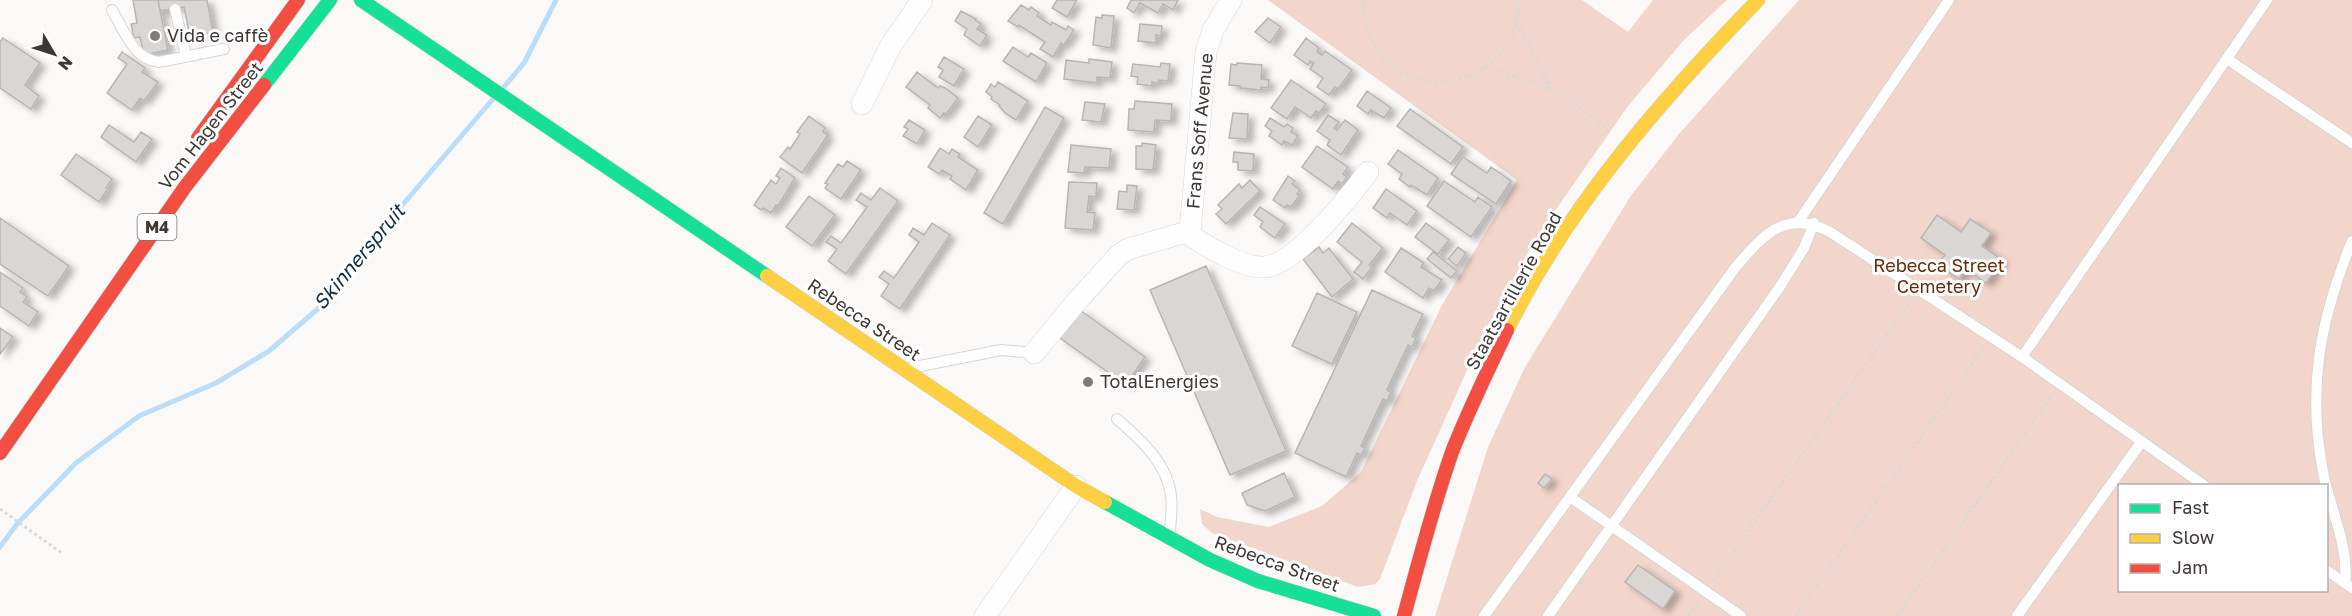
<svg xmlns="http://www.w3.org/2000/svg" width="2352" height="616" font-family="'Golos Text',sans-serif">
	<style>
		.green { fill: #f3d6cb; fill-rule: evenodd }
		.lines { fill: none; stroke-linecap: round; stroke-linejoin: round }
		.stream { stroke: #badefa; stroke-width: 5 }
		.building { fill: #dad6d4; stroke: #b8b5b3; stroke-width: 1.5; filter: url(#shadow) }
		.lane-casing { stroke: #d9d5d3; stroke-width: 12 }
		.street-casing { stroke: #d9d5d3; stroke-width: 22 }
		.fast-casing { stroke: #d9d5d3; stroke-width: 15 }
		.slow-casing { stroke: #d9d5d3; stroke-width: 15 }
		.jam-casing { stroke: #d9d5d3; stroke-width: 15 }
		.path { stroke: #dbd9d8; stroke-width: 3; stroke-dasharray: 3 3; stroke-linecap: butt }
		.lane { stroke: #fefefe; stroke-width: 10 }
		.street { stroke: #fefefe; stroke-width: 21 }
		.fast { stroke: #16e098; stroke-width: 14 }
		.slow { stroke: #ffcf43; stroke-width: 14 }
		.jam { stroke: #f24e42; stroke-width: 14 }
		.poi-dot { fill: #807b79; stroke: #fff; stroke-width: 2 }
		.labels { text-anchor: middle; stroke-width: 6; stroke-linejoin: round; paint-order: stroke }
		.shield { fill: #fff; stroke: #787371; stroke-width: 1.5 }
		.shield-label { font-size: 16px; font-weight: bold; fill: #3e3734 }
		.poi-label { font-size: 18px; fill: #3e3734; stroke: #fff; text-anchor: start }
		.street-label { font-size: 18px; fill: #3e3734; stroke: #fff }
		.park-label { font-size: 18px; fill: #6a2809; stroke: #fff }
		.water-label { font-size: 20px; font-style: italic; fill: #102d41; stroke: #fff }
	</style>
	<defs>
		<filter id="shadow"><feDropShadow dx="6" dy="4" stdDeviation="3" flood-color="#0004"/></filter>
	</defs>
	<rect width="100%" height="100%" fill="#fbf9f8"/>
	<path class="green" d="M1268,0H1582L1628,32L1653,0H1727L1684,40L1628,106L1534,241L1474,355L1417,481L1380,579L1375,584L1358,587L1212,533L1202,524L1200,509L1217,517L1269,527L1322,506L1361,472L1442,305L1517,180Z
		M1799,0H2352V616H1435L1488,447L1525,367L1630,197L1679,134ZM2120,486H2326V590H2120Z"/>
	<g class="lines">
		<path class="stream" d="M503,88L524,63L556,0
			M0,547L17,524L76,463L139,416L216,383L269,351L327,301L393,216L493,99"/>
	</g>
	<path class="building" d="M133,0H158L168,50L144,55L140,37L134,38L131,24L137,23Z
		M158,0H207L213,32L190,37L184,7L160,11Z
		M1057,0H1077L1067,17L1052,8Z
		M1131,0H1178L1173,10L1163,4L1158,13L1140,3L1134,13L1127,8Z
		M1021,5L1029,10L1031,7L1039,13L1037,16L1051,25L1052,22L1066,30L1068,26L1074,30L1064,45L1061,43L1053,57L1040,49L1045,42L1019,25L1018,27L1008,21Z
		M961,11L976,19L975,20L981,24L977,29L987,35L980,46L964,35L967,29L955,21Z
		M1102,15L1114,16L1111,48L1093,45L1096,17L1102,18Z
		M1268,18L1281,27L1270,43L1255,32Z
		M1140,24L1162,26L1161,36L1156,35V43L1138,41Z
		M3,38L40,63L25,85L39,96L31,109L0,88V42Z
		M1306,38L1319,48L1317,52L1322,55L1325,51L1352,70L1338,89L1335,87L1329,95L1317,87L1323,78L1310,69L1314,63L1310,61L1308,65L1294,55Z
		M1013,47L1028,57L1031,53L1047,63L1036,82L1003,61Z
		M122,52L145,68L142,72L158,82L144,101L140,98L132,110L107,93L127,64L118,58Z
		M944,57L964,69L954,86L939,77L943,70L938,67Z
		M1089,59L1112,62L1110,78L1097,77V83L1064,79L1066,60L1089,63Z
		M1161,63L1170,64L1168,81L1159,80L1158,83L1152,82V86L1137,84L1138,77L1131,76L1133,64L1160,67Z
		M1237,63L1262,65L1261,79L1269,80L1268,88L1261,87V90L1240,88V86L1229,85L1231,64L1237,65Z
		M917,72L938,88L940,86L945,88L958,98L946,114L944,113L940,118L928,108L930,105L906,87Z
		M1291,80L1326,104L1319,113L1316,111L1311,118L1295,107L1287,119L1271,108Z
		M998,82L1028,101L1016,120L1005,113L999,106L1000,105L991,99L992,97L986,92L991,84L995,87Z
		M1367,91L1391,108L1384,118L1371,110L1368,114L1357,106Z
		M1135,101L1172,104L1171,121L1155,120L1154,132L1128,130L1129,109H1134Z
		M1085,102L1105,104L1101,122L1082,120Z
		M1045,107L1064,118L1003,224L984,213Z
		M1410,109L1463,147L1451,164L1397,126Z
		M1233,113L1248,114L1247,139L1229,138Z
		M1328,115L1339,122L1334,128L1337,130L1345,120L1358,130L1341,155L1327,145L1330,140L1317,131Z
		M809,116L825,128L823,132L828,135L802,173L780,157L788,147L790,149L800,134L797,132Z
		M978,116L992,125L978,147L964,137Z
		M1270,118L1284,127L1287,124L1293,128L1291,132L1298,136L1292,145L1284,141L1282,145L1269,136L1272,131L1265,126Z
		M909,120L925,130L917,144L903,136L908,129L904,127Z
		M109,125L134,142L141,132L152,139L136,162L101,137Z
		M1142,143L1156,145L1153,170L1136,169V146H1142Z
		M1071,145L1111,149L1109,168L1085,167L1084,173L1068,172Z
		M1317,146L1348,167L1343,174L1347,177L1342,184L1338,181L1333,189L1302,167Z
		M940,148L949,154L952,149L960,154L958,157L978,170L966,190L950,179L952,176L942,170L939,174L928,167Z
		M1398,150L1438,178L1427,195L1411,185L1410,187L1399,179L1402,174L1388,164Z
		M1234,152L1254,154L1253,171L1238,170V162H1233Z
		M76,154L112,179L106,188L108,189L99,202L61,175Z
		M1463,157L1487,173L1491,167L1511,181L1496,204L1451,174Z
		M847,161L861,170L841,199L825,188L828,184L825,183L838,164L843,167Z
		M781,168L795,178L778,206L776,205L771,213L763,208L761,210L754,205L771,180L776,184L780,178L776,176Z
		M1288,176L1295,181L1292,184L1300,190L1297,194L1299,196L1291,207L1287,205L1285,208L1273,200Z
		M1250,180L1260,191L1226,224L1216,214L1222,209L1218,205L1239,184L1242,188Z
		M1444,181L1475,202L1478,197L1492,207L1471,237L1427,206Z
		M1069,182L1097,183L1096,197L1089,196L1087,212L1095,213L1093,230L1065,228Z
		M1127,185L1137,186L1134,210L1117,209L1119,191L1127,192Z
		M880,188L898,201L846,274L828,261L837,249L826,242L831,236L841,243L867,207L856,200L861,193L871,200Z
		M1386,189L1417,211L1407,225L1390,213L1387,218L1373,208Z
		M809,196L835,215L812,246L786,227Z
		M1260,207L1285,224L1275,238L1260,227L1263,222L1254,215Z
		M1937,215L1961,232L1970,219L1991,233L1982,246L2002,260L1986,283L1966,269L1959,279L1938,264L1945,255L1921,238Z
		M0,218L69,266L48,296L0,264Z
		M932,223L950,235L900,309L881,296L889,284L879,277L884,271L894,278L919,242L909,235L913,228L924,235Z
		M1352,223L1383,248L1369,265L1372,267L1363,279L1354,272L1362,262L1337,242Z
		M1426,223L1449,240L1438,254L1415,237Z
		M1319,247L1323,253L1329,248L1353,279L1332,297L1303,259Z
		M1458,247L1466,253L1457,266L1448,259Z
		M1401,248L1424,263L1421,267L1442,280L1434,291L1429,288L1423,298L1385,272Z
		M1433,252L1457,271L1451,278L1427,259Z
		M1206,266L1286,451L1230,475L1150,290Z
		M0,272L23,288L20,292L27,297L23,302L38,312L29,326L0,306Z
		M1372,290L1423,314L1412,336L1416,338L1412,347L1408,345L1387,390L1391,392L1387,401L1383,399L1361,446L1365,448L1361,455L1357,453L1346,477L1295,453Z
		M1317,293L1357,312L1332,364L1292,346Z
		M1080,310L1145,357L1126,385L1060,338Z
		M0,328L13,337L0,354Z
		M1284,473L1295,497L1265,511L1247,505L1242,493Z
		M1545,474L1552,479L1544,488L1538,483Z
		M1638,565L1675,591L1663,609L1625,582Z"/>
	<g class="lines">
		<defs>
			<path id="lane" d="M175,9L186,56
				M112,10C124,30 133,59 159,62L224,49
				M2227,59L2352,143
				M1798,222L1949,0
				M910,368L1001,350L1034,353
				M1117,419C1140,439 1168,464 1171,496C1173,508 1170,522 1170,534
				M2205,486L2022,357L2267,0
				M1570,497L1741,616
				M2326,570L2352,588
				M2345,583C2349,545 2330,509 2323,472C2307,388 2320,320 2352,241
				M1484,616L1735,268C1762,236 1785,208 1830,232L2022,357
				M1548,616L1779,288L1804,248L1814,223
				M2017,616L2142,441"/>
			<path id="street" d="M1231,0L1213,30L1206,52L1190,231L1193,237C1210,249 1244,268 1264,267C1295,266 1350,196 1368,172
				M862,104L890,47L922,0
				M1034,353L1077,301L1119,255L1128,249L1190,231
				M985,616L1076,486"/>
			<path id="fast" d="M361,0L767,276
				M264,85L330,0
				M1105,502L1210,560L1258,581L1374,616"/>
			<path id="slow" d="M767,276L1076,486L1105,502
				M1507,330C1568,206 1662,99 1758,0"/>
			<path id="jam" d="M198,138L298,0
				M0,453L185,187L264,85
				M1404,616C1419,561 1433,506 1452,452C1468,411 1488,371 1507,330"/>
		</defs>
		<use href="#lane" class="lane-casing"/>
		<use href="#street" class="street-casing"/>
		<use href="#fast" class="fast-casing"/>
		<use href="#slow" class="slow-casing"/>
		<use href="#jam" class="jam-casing"/>
		<path class="path" d="M1364,0C1363,12 1366,25 1370,36C1392,90 1467,96 1502,51C1513,36 1520,19 1517,0
			M1517,23L1550,89L1578,106L1610,132
			M1483,69L1496,70L1549,88
			M0,509L63,554
			M1713,581L1911,300
			M1688,616L1699,602
			M1796,616L1983,348
			M1897,616L2052,395"/>
		<use href="#lane" class="lane"/>
		<use href="#street" class="street"/>
		<use href="#fast" class="fast"/>
		<use href="#slow" class="slow"/>
		<use href="#jam" class="jam"/>
	</g>
	<g class="poi-dot">
		<circle cx="155" cy="36" r="6"/>
		<circle cx="1088" cy="382" r="6"/>
	</g>
	<g class="labels">
		<rect class="shield" x="137.5" y="214" width="39" height="26" rx="4.5"/>
		<g class="shield-label">
			<text x="157" y="233">M4</text>
		</g>
		<g class="poi-label">
			<text x="167" y="42">Vida e caffè</text>
			<text x="1100" y="388">TotalEnergies</text>
		</g>
		<g class="street-label">
			<text transform="translate(211 126) rotate(-52)" y="6">Vom Hagen Street</text>
			<text transform="translate(1200 131) rotate(-85)" y="6">Frans Soff Avenue</text>
			<text transform="translate(1514 291) rotate(-61)" y="6">Staatsartillerie Road</text>
			<text transform="translate(864 320) rotate(34)" y="6">Rebecca Street</text>
			<text transform="translate(1277 564) rotate(20)" y="6">Rebecca Street</text>
		</g>
		<g class="park-label">
			<text x="1939" y="272">Rebecca Street<tspan x="1939" dy="21">Cemetery</tspan></text>
		</g>
		<g class="water-label">
			<text transform="translate(359 257) rotate(-50)" y="7">Skinnerspruit</text>
		</g>
	</g>
	<rect x="2118" y="484" width="210" height="108" fill="#ffffff" stroke="#b2afae" stroke-width="1.5"/>
	<rect x="2130" y="504" width="30" height="9" fill="#16e098" stroke="#b2afae" stroke-width="1.5"/>
	<text x="2172" y="514" font-size="18" fill="#3e3734">Fast</text>
	<rect x="2130" y="534" width="30" height="9" fill="#ffcf43" stroke="#b2afae" stroke-width="1.5"/>
	<text x="2172" y="544" font-size="18" fill="#3e3734">Slow</text>
	<rect x="2130" y="564" width="30" height="9" fill="#f24e42" stroke="#b2afae" stroke-width="1.5"/>
	<text x="2172" y="574" font-size="18" fill="#3e3734">Jam</text>
	<g transform="translate(54 54) rotate(129)" stroke="#ffffff" stroke-width="4.5" paint-order="stroke">
	<path d="M0-4.5L10 22L0 15L-10 22Z" fill="#3e3734"/>
	<text y="-9" font-size="16" font-weight="bold" text-anchor="middle" fill="#3e3734">N</text>
	</g>
</svg>
